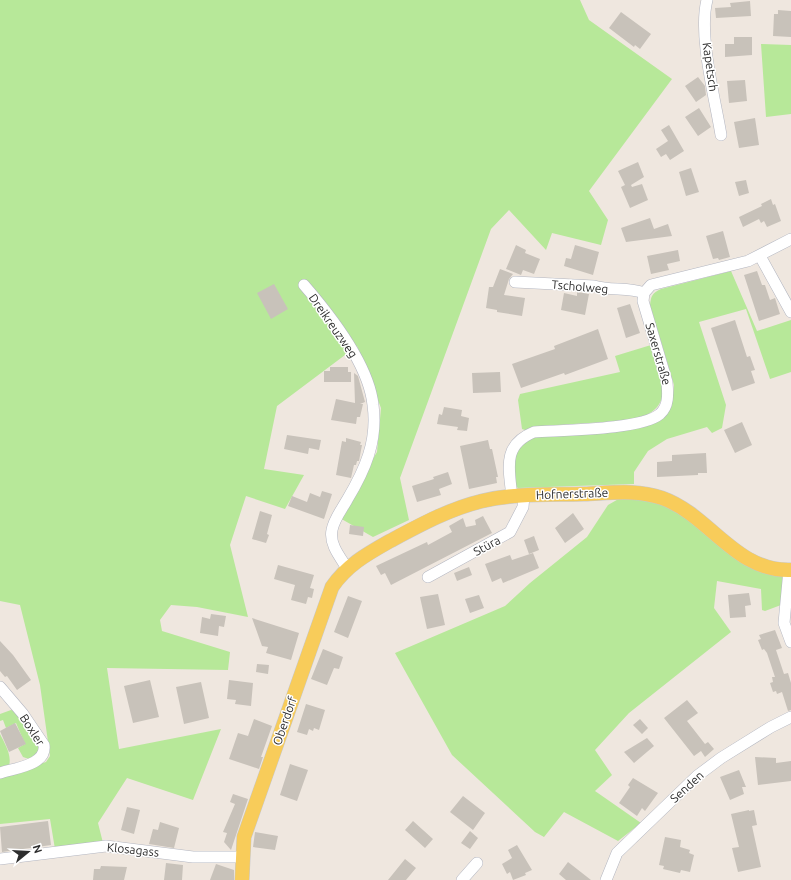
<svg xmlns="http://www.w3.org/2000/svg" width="791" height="880" font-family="Ubuntu,sans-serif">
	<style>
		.green { fill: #b7e899 }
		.building { fill: #c8c2ba }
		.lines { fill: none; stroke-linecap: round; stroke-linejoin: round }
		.minor-casing { stroke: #b3b6c1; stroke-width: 12 }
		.major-casing { stroke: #c8c8c8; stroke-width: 15 }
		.minor { stroke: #fff; stroke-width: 11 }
		.major { stroke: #f8cc5a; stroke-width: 14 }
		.labels { text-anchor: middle; stroke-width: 3; stroke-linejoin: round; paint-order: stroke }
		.street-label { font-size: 12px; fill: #2d2d2d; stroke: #fff }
	</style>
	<rect width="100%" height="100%" fill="#efe7df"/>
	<path class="green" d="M0,0H580L589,20L672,79L589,191L608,220L601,245L552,233L546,250L509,210L491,229L400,478L409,520L373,537L338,517L377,452L381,408L357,346L277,406L264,469L304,475L285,509L246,496L230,545L248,617L197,607L171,605L160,620L162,631L230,652L228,670L107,668L119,749L221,729L193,800L127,778L98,823L103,843L55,849L50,819L0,824V777L46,762L50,756L40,685L20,605L0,601Z
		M761,44L791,45V114L766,117Z
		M731,271L757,331L791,320V372L770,379L746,309L699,322L726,405L722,428L712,433L707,427L667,439L648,451L634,472V484L518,488L515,486C513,458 510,448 538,435L645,427C666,416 673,408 674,385L650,305C651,296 652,293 661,289Z
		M651,345C661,379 678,406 635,420L543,426L525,430L522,429L518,400L520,394L620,372L615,356Z
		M622,497L644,499L676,509L783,576L784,580L781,605L765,611L762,610L761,589L717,581L714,608L731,632L629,713L595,750L612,775L595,791L641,823L618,841L564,812L544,837L535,832L452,755L395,653L505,606L530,583L587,537L608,505Z
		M11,710L15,711L39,745L38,754L29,759L23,757L18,748L25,744L16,723L6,728L3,720L0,721V714Z
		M0,734C5,744 12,755 9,766L0,769Z"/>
	<path class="building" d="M750,1L751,16L716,18L715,8L731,7L730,3Z
		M778,10L791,11V37L773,36L774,14H778Z
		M621,12L651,34L640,49L635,45L634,47L609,28Z
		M734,37H752V55L725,57V44H734Z
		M698,77L705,86L706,95L696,102L685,86Z
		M745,80L747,101L729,103L727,81Z
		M699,108L711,127L698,136L685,117Z
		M755,118L759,145L739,148L734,122Z
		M669,125L684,151L670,160L666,154L661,157L656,149L668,141L661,130Z
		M638,162L644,177L631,185L632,187L642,184L648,200L630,208L621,187L625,185L618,171Z
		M691,168L699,192L686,196L679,172Z
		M746,180L749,193L739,196L735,182Z
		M771,199L773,205L775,204L781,221L767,227L764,221L761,223L759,219L743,227L739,217L762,206L761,204Z
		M650,218L654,229L668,224L672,236L626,242L621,228Z
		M723,231L730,257L719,260L718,258L713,259L706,236Z
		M516,245L526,250L525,253L540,259L534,274L523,270L521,275L506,269Z
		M575,245L599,252L593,275L564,266L566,258L571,259Z
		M678,250L680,261L667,264L669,270L651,274L647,256Z
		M500,269L513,274L509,279L504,295L525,298L522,316L497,312V310L486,308L489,287H493Z
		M757,271L762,285H765L770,300L775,298L780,314L759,321L744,275Z
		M274,284L288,309L271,319L257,293Z
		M577,292L589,294L585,315L561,310L564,293L577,296Z
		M630,304L640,333L626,338L617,308Z
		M735,320L747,357L750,356L755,370L751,371L755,383L732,391L711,328Z
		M598,329L608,359L565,375L564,373L521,388L512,364L555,349L554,346Z
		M330,367H348V372H351V382H324V371H330Z
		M500,372L501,392L473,393L472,373Z
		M354,373L358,376L365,402L360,404H363L360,417H357L356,424L331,420L336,399L355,403Z
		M444,407L462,410L461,416L469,418L467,431L457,430L458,427L437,424L439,414L442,415Z
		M742,422L752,445L735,453L724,430Z
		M287,435L321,440L319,450L309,448L308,454L284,449Z
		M346,438L361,442L360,445H362L359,461H357L356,465H354L351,478L336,475L342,441L346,442Z
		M488,440L490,449H492L498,477H496L497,483L469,489L460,446Z
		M706,453L707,473H698V475L657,477V462L672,461V455Z
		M448,472L452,484L439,489L441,495L417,502L412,486L434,479L433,477Z
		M322,491L332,494L324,519L288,506L292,496L307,502L310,493L320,497Z
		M260,511L272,515L267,534L269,535L266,543L252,539Z
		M573,513L584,529L565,543L555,528Z
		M483,516L492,533L391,585L385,573L381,575L376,566L427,542L428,545L452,532L449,526L463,518L466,527L476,525L475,520Z
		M350,525L364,527L363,536L349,534Z
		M534,536L539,550L529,554L524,540Z
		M533,553L539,568L503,583L501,578L492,582L485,564L510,555L512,560Z
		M278,565L314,575L310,588L314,589L312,598L308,597L306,604L291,600L295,585L274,579Z
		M469,567L472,575L457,581L454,573Z
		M749,593L751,605L745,606L746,617L730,618L728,595Z
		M438,594L445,625L427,629L420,597Z
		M479,595L484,608L470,613L465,599Z
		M348,596L362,601L348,638L334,632Z
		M211,614L226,616L224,627L219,626L218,636L200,633L202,617L210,619Z
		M252,618L299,633L291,660L266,653L268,647L262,646Z
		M775,630L782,648L776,650L784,674L788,673L791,683V710L788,711L782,692L777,694L776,691L773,692L770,683L773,682L772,677H775L767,653L764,649L762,650L758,640L761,639L759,635Z
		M0,641L13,655L31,680L17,690L7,676L5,677L0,671Z
		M323,649L343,657L339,669L334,668L327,685L311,679Z
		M257,664L269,665L268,674L256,672Z
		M150,680L159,717L133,723L124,686Z
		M229,680L253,683L251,706L235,704L236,700L227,699Z
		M201,682L209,718L184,724L176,687Z
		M687,700L698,713L687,721L705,744L708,742L714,749L705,757L701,751L694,756L664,718Z
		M306,704L325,710L319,730L314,728L313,731L309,729L307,735L297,732Z
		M254,719L272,726L261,757H263L259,769L229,759L238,733L248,736Z
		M640,719L648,728L642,734L633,725Z
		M15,723L26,744L9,752L0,731Z
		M647,738L654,746L634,763L624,752Z
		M755,757L776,758V763L791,761V781L758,785Z
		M290,764L308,770L297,801L280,795Z
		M739,770L746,787H742L744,794L730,800L720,777Z
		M633,778L658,793L645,811L642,808L637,816L619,803L630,787L628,785Z
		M233,794L248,799L231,850L224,842L227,833L223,832L235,804L230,802Z
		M463,796L485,813L473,830L450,812Z
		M127,807L140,810L134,834L121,830Z
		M749,810V811L754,810L757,825L752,826L761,867L738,872L732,848L739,847L731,814Z
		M48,821L51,845L2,852L0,827Z
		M413,821L433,839L425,848L405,830Z
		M160,822L179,828L174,848L149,844L153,829L158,830Z
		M470,831L478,838L470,849L461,843Z
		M255,832L278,836L275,850L253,847Z
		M665,837L681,840L680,847L690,850L689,853L694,855L690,872L681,870L680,873L663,869L664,866L659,865Z
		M517,845L532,870L525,873L526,875L513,880L510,872L507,874L502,864L512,858L508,850Z
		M405,859L416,868L406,880H388Z
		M568,862L591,880H566L559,874Z
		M166,863L183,865L182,880H164Z
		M216,864L234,870V880H210Z
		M101,866L127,867L124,880H93L94,869H100Z"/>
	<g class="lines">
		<defs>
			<path id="minor" d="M707,0C698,35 715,98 721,135
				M760,256L791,312
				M515,282L594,286C611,291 628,287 644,293
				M304,285C330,315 369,365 373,405C378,441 365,470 347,500C342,509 334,519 332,530C329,544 340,557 347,568
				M512,497C509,468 502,445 534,432C562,430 641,430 660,414C669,406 668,394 667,382L643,301L644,293L651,285L748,261L791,239
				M789,570L784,623L791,642
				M428,577L510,532L523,507L524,496
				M0,687L23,714L44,745C47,765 15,768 0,773
				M0,859L106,846L193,857H243
				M462,880L477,863
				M606,880L617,853L697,776L721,758L771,727L791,717"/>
			<path id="major" d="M242,880L244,837L332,587C347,565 367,554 390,541C420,525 449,509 482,501C515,493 550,495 584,494C610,493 637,489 662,498C710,515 735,572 791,570"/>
		</defs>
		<use href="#minor" class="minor-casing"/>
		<use href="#major" class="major-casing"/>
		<use href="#minor" class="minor"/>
		<use href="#major" class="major"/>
	</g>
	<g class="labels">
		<g class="street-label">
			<text transform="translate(710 67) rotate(82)" y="4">Kapetsch</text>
			<text transform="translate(580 287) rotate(5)" y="4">Tscholweg</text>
			<text transform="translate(333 326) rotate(55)" y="4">Dreikreuzweg</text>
			<text transform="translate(658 354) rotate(74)" y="4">Saxerstraße</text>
			<text transform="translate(572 494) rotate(-2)" y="4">Hofnerstraße</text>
			<text transform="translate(487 546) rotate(-28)" y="4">Stüra</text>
			<text transform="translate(285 721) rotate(-71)" y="4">Oberdorf</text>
			<text transform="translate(32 730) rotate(57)" y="4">Boxler</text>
			<text transform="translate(687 787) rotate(-42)" y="4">Senden</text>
			<text transform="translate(133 850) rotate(6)" y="4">Klosagass</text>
		</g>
	</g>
	<g transform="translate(28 852) rotate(72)" stroke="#ffffff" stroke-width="3" paint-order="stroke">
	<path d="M0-3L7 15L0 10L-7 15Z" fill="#2d2d2d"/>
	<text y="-6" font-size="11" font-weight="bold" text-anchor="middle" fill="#2d2d2d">N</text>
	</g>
</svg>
